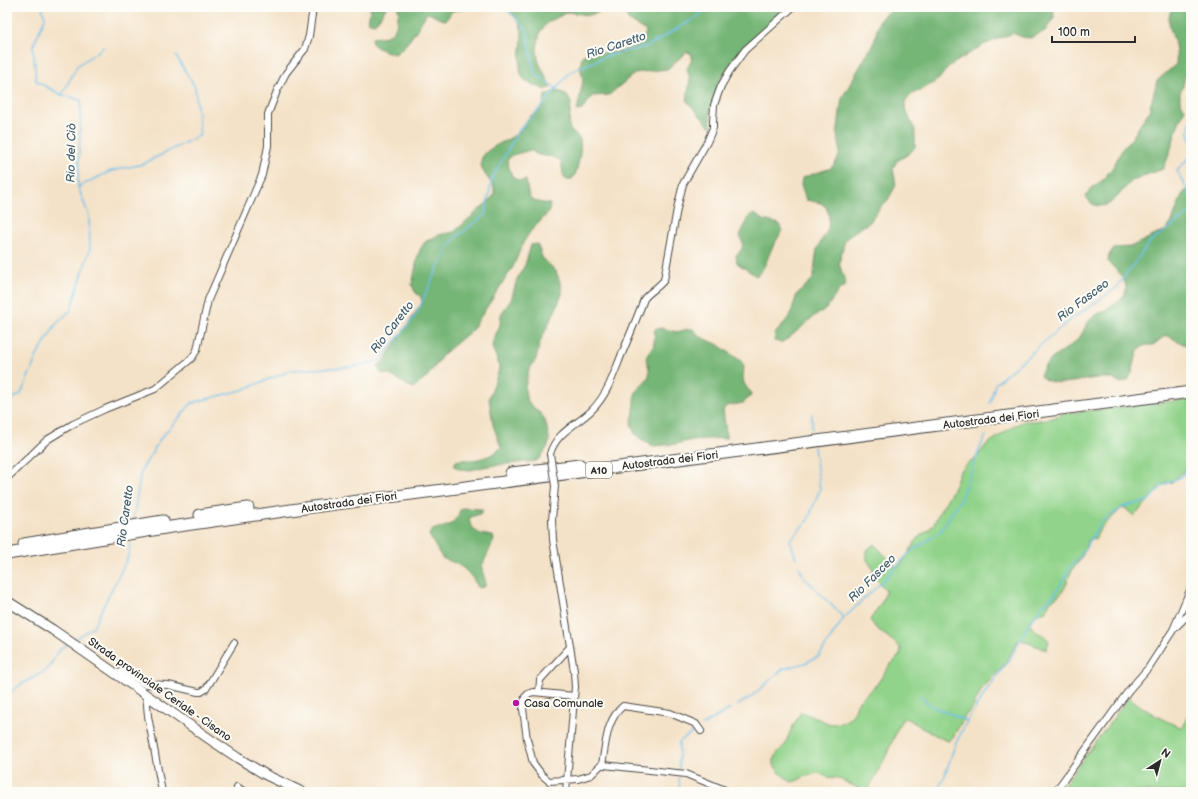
<svg xmlns="http://www.w3.org/2000/svg" width="1198" height="799" font-family="'Balsamiq Sans',sans-serif">
	<style>
		.green { fill: #91d38a; stroke: #5e7f5a }
		.forest { fill: #74b576; stroke: #507050 }
		.lines { fill: none; stroke-linecap: round; stroke-linejoin: round }
		.stream { stroke: #6fc0ea; stroke-width: 1.5 }
		.street-casing { stroke: #494643; stroke-width: 8 }
		.secondary-casing { stroke: #494643; stroke-width: 11 }
		.highway-casing { stroke: #494643; stroke-width: 13 }
		.street { stroke: #fff; stroke-width: 6 }
		.secondary { stroke: #fff; stroke-width: 9 }
		.highway { stroke: #fff; stroke-width: 11 }
		.street-bridge-casing { stroke: #494643; stroke-width: 8; stroke-linecap: butt }
		.street-bridge { stroke: #fff; stroke-width: 6 }
		.poi-dot { fill: #b5179e; stroke: #fdfcf7; stroke-width: 1.5 }
		.labels { text-anchor: middle; stroke-width: 4; stroke-linejoin: round; paint-order: stroke }
		.shield { fill: #fdfcf7; stroke: #6a6a68; stroke-width: 1 }
		.shield-label { font-size: 10px; font-weight: bold; fill: #2b2b2b }
		.street-label { font-size: 11px; fill: #2b2b2b; stroke: #fdfcf7 }
		.poi-label { font-size: 11px; fill: #2b2b2b; stroke: #fdfcf7; text-anchor: start }
		.water-label { font-size: 12px; font-style: italic; fill: #435f6e; stroke: #fdfcf7 }
	</style>
	<rect width="100%" height="100%" fill="#fdfcf7"/>
	<filter id="ink" filterUnits="userSpaceOnUse"><feTurbulence type="fractalNoise" baseFrequency=".025" numOctaves="2"/><feDisplacementMap in="SourceGraphic" scale="8" xChannelSelector="R" yChannelSelector="G"/><feConvolveMatrix kernelMatrix="1 2 1 2 8 2 1 2 1" color-interpolation-filters="sRGB"/></filter>
	<filter id="wash" filterUnits="userSpaceOnUse"><feTurbulence type="fractalNoise" baseFrequency=".012" numOctaves="4" result="noise"/><feDisplacementMap in="SourceGraphic" scale="16" xChannelSelector="R" yChannelSelector="G"/><feGaussianBlur stdDeviation="0.9" result="paint"/><feColorMatrix in="noise" values="0 0 0 0 0 0 0 0 0 0 0 0 0 0 0 0 0 1.4 0 .05"/><feComposite in="paint" operator="in"/></filter>
	<g filter="url(#wash)">
		<rect width="100%" height="100%" fill="#f4e2c8"/>
		<path class="green" d="M1191,399V459L1186,469L1171,483L1166,482L1134,516L1125,508L1121,509L1100,529L1095,539L1091,538C1086,542 1086,548 1083,554C1080,561 1075,566 1071,572C1068,578 1067,584 1064,589C1059,599 1049,597 1047,610C1041,614 1033,615 1029,622C1035,636 1042,631 1049,641L1046,650L1019,639L1005,664L982,689L973,707L965,716L953,737L949,741L945,740L922,728L910,720L905,718L901,721L886,756L867,792L837,778L827,777L818,773L804,777L796,781L791,782L780,773L774,765V760L778,752L785,745L790,732L801,712L828,723L833,724L843,722L847,720L854,713L857,704L860,700L877,684L890,665L900,655L901,650L899,646L875,627L870,620L883,600L886,591L874,576L872,567L867,560V550L874,544L895,566H899L905,559L915,542L921,535L929,530L935,522L939,513L953,489L960,471L967,464L975,459L987,444L1001,435L1013,426L1020,423L1024,421H1034L1053,418L1062,414Z
			M1129,697C1145,710 1161,720 1181,727H1183L1191,708V792H1060L1066,782Z"/>
		<path class="forest" d="M371,7H387L377,21L373,24L368,21Z
			M397,7H466L463,9L452,11L446,20C438,20 434,14 427,13C418,27 409,45 395,54C385,51 378,50 371,42L373,37C396,38 395,30 399,11Z
			M504,7H602L600,12L589,15L568,12L548,22L540,32L537,48L538,59L540,65L551,87L546,90C540,87 532,85 526,81C512,71 528,37 519,23C516,17 509,12 504,7Z
			M633,7H653L661,9L663,7H781L776,17L764,30L746,44L731,64L718,84L710,108L711,128L687,101L690,79L687,69L692,59V54L687,52L667,69L635,73L609,95L592,96L582,110L577,111L583,80L580,65L583,55L622,51L643,43L646,31L628,20L625,10Z
			M899,7H1053L1054,18L1045,31L1030,38L1022,37L1013,33L983,45L948,67L939,79L932,84L911,95L906,101L905,109L915,130V147L910,153L897,161L893,168L896,185L888,200L882,205L870,222L851,234L845,240L839,263L846,285L839,290L826,309L813,317L789,338L782,342L774,341L775,334L790,316L797,294L813,279L817,249L828,229L829,215L826,207L821,203L806,200L801,185L802,178L831,168L836,162L839,156L840,148L837,135L842,98L874,42L879,21L884,15Z
			M1173,7H1191V58L1188,62L1183,86L1180,93V101L1185,109L1178,125L1169,155L1163,169C1154,173 1142,175 1134,180C1122,187 1116,206 1100,206C1093,206 1089,202 1086,196L1090,189L1103,180L1113,167L1123,148L1132,138L1149,111L1157,81L1176,64C1177,56 1176,49 1174,41C1171,29 1165,19 1173,7Z
			M556,91C563,91 568,96 571,102L569,126C570,135 579,134 580,140C582,147 578,172 573,178C571,180 570,180 567,180L564,178L561,162C553,152 539,160 531,150L512,155L507,161L512,176L519,181L526,180C529,201 529,201 550,204L549,212L530,232L523,243L513,267L472,330L447,351L441,357L436,365L426,378L414,388C401,384 395,374 381,373L377,366L383,362L422,303L421,297L415,292L412,285L418,255L421,248L425,242L431,239L438,235L454,232L489,201L494,195V187C490,180 481,172 481,163C480,148 511,141 520,131C524,127 526,120 530,116C533,114 536,113 538,111C544,108 544,101 545,95Z
			M1187,189L1191,191V348L1166,335L1153,345H1145L1138,350L1132,373L1128,380L1121,383C1099,367 1062,395 1040,376C1045,358 1065,352 1077,340C1083,335 1085,325 1091,319C1099,311 1125,303 1126,290C1127,279 1115,269 1108,262L1109,255L1114,248L1130,247L1166,230L1171,224L1182,195Z
			M754,214L764,220L779,224L782,231C779,237 775,242 772,248C767,258 765,270 756,276L737,263L736,255C745,248 743,245 740,235L750,215Z
			M537,244L543,259L556,271L562,288V294L556,309L540,342L536,359L529,370L525,387L526,398L530,404L542,415L545,420L549,437V443L547,448L540,458L536,461L488,466L471,470L459,469L454,466L456,461C462,459 466,460 472,460C481,459 496,455 501,447L493,425L489,398L498,373L499,368L498,362L492,347L493,341L500,325L501,314L511,300L517,279L525,265L531,245Z
			M661,328L677,332L688,329H693L701,337L717,344L741,361L744,366L743,378L744,383L747,388L751,392V396L743,403L727,406L723,410L726,432V438L692,440L676,444L654,446L639,438L635,434L631,423C632,419 634,415 634,411C635,406 633,400 635,395C641,378 656,384 646,359C647,354 650,351 653,347C655,342 654,335 655,329Z
			M463,508L482,509V513L471,517L469,520C475,534 479,534 493,536L494,540L482,566C481,573 487,579 485,586L481,588L478,587C467,568 461,565 442,558L429,535C433,522 453,535 460,510Z"/>
		<g class="lines">
			<path class="stream" d="M505,7L527,30L534,73L557,89
				M62,95L77,66L104,47
				M1191,119L1189,132L1191,142
				M1191,156L1177,171L1191,197
				M78,187L111,171L143,164L200,135L195,87L176,56
				M7,402L21,394L38,354L56,324L71,310L90,249L89,216L78,187L81,100L62,95L36,81L33,46L45,18L42,7
				M990,403L995,384L1069,321L1116,288L1150,242L1191,212
				M812,429V414
				M133,521L141,471L161,438L192,403L242,390L292,370L351,367L379,361L416,315L437,269L453,240L485,215L492,178L519,130L544,104L570,72L607,56L648,46L692,20L711,7
				M796,558L790,540L808,520L820,489L814,447
				M799,566L803,576L844,618
				M75,639L93,627L128,557L131,539
				M7,695L20,685L47,670L60,649L67,644
				M920,696L931,706L967,721
				M738,705L751,697L783,669L805,663L819,656L844,618L883,581L909,553L940,532L960,500L982,443L986,436
				M703,725L730,709
				M679,769V742L696,730
				M679,778L680,792
				M936,792L944,778L955,745L967,721L987,690L1003,668L1008,663L1028,625L1042,606L1056,593L1071,566L1080,557L1101,522L1125,506L1148,501L1162,486L1182,476L1191,462"/>
		</g>
	</g>
	<g filter="url(#ink)">
		<g class="lines">
			<defs>
				<path id="street" d="M550,454C556,432 577,425 592,410C607,395 613,376 621,356C629,337 637,318 644,299C650,291 658,288 664,280L677,209L683,184L707,142L713,128V121L714,105L721,86L729,72L745,50L793,7
					M7,478L47,440L73,424L105,409L155,389L192,358L197,350L208,300L262,175L268,146V114L277,91L286,73L305,49L309,36L313,7
					M555,486L552,520L553,540L574,671L575,687L566,792
					M1175,628L1191,612
					M117,674L123,671L126,672L144,684L168,685L198,692H201L206,689L234,643
					M539,692L540,680L570,647
					M146,694L148,716L162,792
					M574,696L533,692L528,694L525,697L523,709L527,739L533,763L542,775L549,781L578,779L591,775L602,764
					M701,731L696,724L670,713L623,706C606,720 606,744 602,764L604,765L686,774L730,792
					M237,787L245,792
					M1055,792L1129,690L1149,667L1173,630L1191,588"/>
				<path id="secondary" d="M7,601L53,630L211,740L238,758L266,775L302,792"/>
				<path id="highway" d="M511,473L580,465
					M200,515L248,508
					M24,544L163,521
					M7,554L171,527L305,508L1191,392"/>
			</defs>
			<use href="#street" class="street-casing"/>
			<use href="#secondary" class="secondary-casing"/>
			<use href="#highway" class="highway-casing"/>
			<use href="#street" class="street"/>
			<use href="#secondary" class="secondary"/>
			<use href="#highway" class="highway"/>
			<defs>
				<path id="street-bridge" d="M550,454L555,486"/>
			</defs>
			<use href="#street-bridge" class="street-bridge-casing"/>
			<use href="#street-bridge" class="street-bridge"/>
		</g>
	</g>
	<circle class="poi-dot" cx="516" cy="703" r="4"/>
	<g class="labels">
		<rect class="shield" x="586" y="462" width="26" height="16" rx="3"/>
		<g class="shield-label">
			<text x="599" y="474">A10</text>
		</g>
		<g class="street-label">
			<text transform="translate(991 419) rotate(-7)" y="4">Autostrada dei Fiori</text>
			<text transform="translate(670 460) rotate(-7)" y="4">Autostrada dei Fiori</text>
			<text transform="translate(349 502) rotate(-8)" y="4">Autostrada dei Fiori</text>
			<text transform="translate(160 689) rotate(35)" y="4">Strada provinciale Ceriale - Cisano</text>
		</g>
		<g class="poi-label">
			<text x="524" y="707">Casa Comunale</text>
		</g>
		<g class="water-label">
			<text transform="translate(616 45) rotate(-18)" y="4">Rio Caretto</text>
			<text transform="translate(71 153) rotate(-89)" y="4">Rio del Ciò</text>
			<text transform="translate(1083 300) rotate(-37)" y="4">Rio Fasceo</text>
			<text transform="translate(392 327) rotate(-52)" y="4">Rio Caretto</text>
			<text transform="translate(125 516) rotate(-82)" y="4">Rio Caretto</text>
			<text transform="translate(872 578) rotate(-45)" y="4">Rio Fasceo</text>
		</g>
	</g>
	<rect width="1198" height="799" fill="none" stroke="#fdfcf7" stroke-width="24"/>
	<g transform="translate(1160 761) rotate(36)" stroke="#fdfcf7" stroke-width="3" paint-order="stroke">
	<path d="M0-3L7 15L0 10L-7 15Z" fill="#2b2b2b"/>
	<text y="-6" font-size="11" font-weight="bold" text-anchor="middle" fill="#2b2b2b">N</text>
	</g>
	<path d="M1052 36v6h83v-6" fill="none" stroke="#2b2b2b" stroke-width="2"/>
	<text x="1058" y="36" font-size="12" fill="#2b2b2b" stroke="#fdfcf7" stroke-width="3" paint-order="stroke">100 m</text>
</svg>
